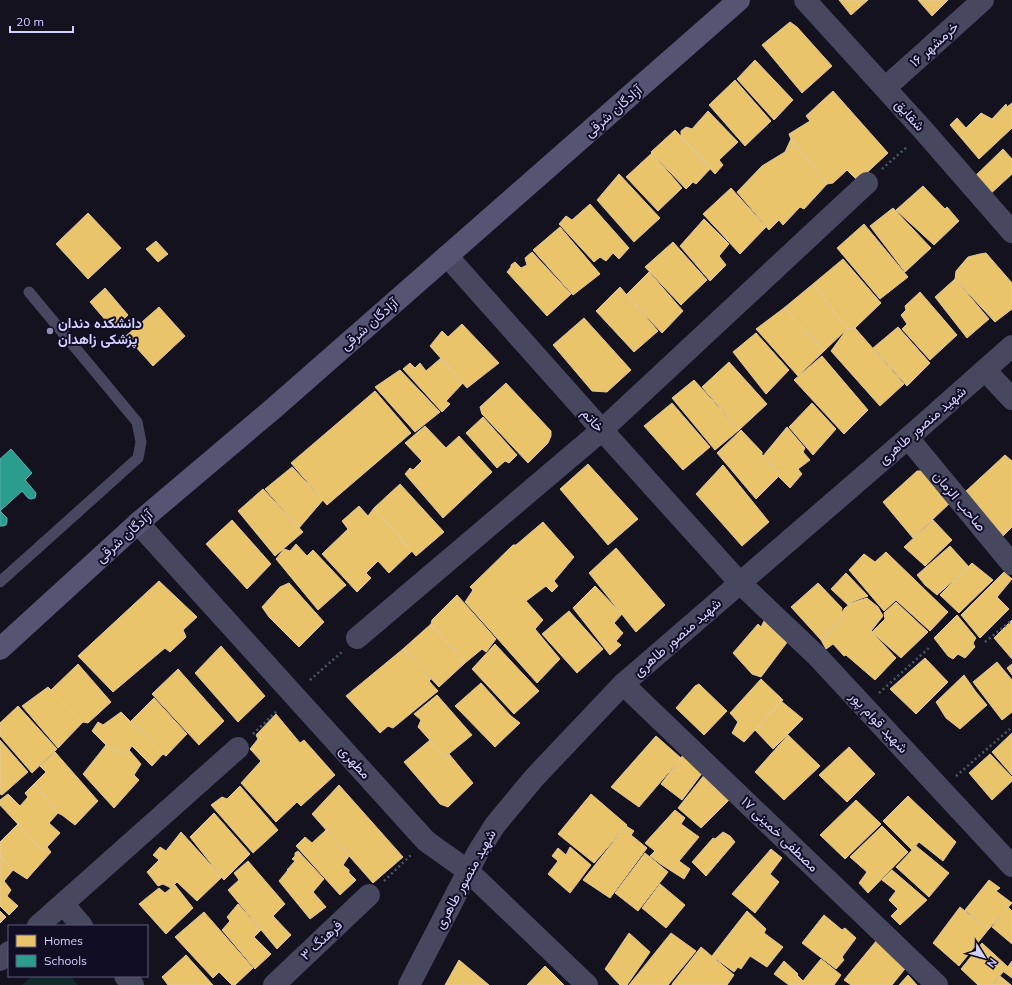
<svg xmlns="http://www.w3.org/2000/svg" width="1012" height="985" font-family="Mulish,Vazirmatn,sans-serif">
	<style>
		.green { fill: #112a2b }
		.homes { fill: #e9c46a; stroke: #e3c897 }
		.schools { fill: #2a9d8f; stroke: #5dadb1 }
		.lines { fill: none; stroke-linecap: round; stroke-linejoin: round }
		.path { stroke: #495968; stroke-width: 2.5; stroke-dasharray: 2 3; stroke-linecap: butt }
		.service { stroke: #484760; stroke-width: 11 }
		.minor { stroke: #484760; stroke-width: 22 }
		.tertiary { stroke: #484760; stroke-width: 22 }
		.secondary { stroke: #555473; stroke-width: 22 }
		.poi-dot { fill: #918eb1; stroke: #110d24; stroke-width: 1.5 }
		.labels { text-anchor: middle; stroke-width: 4; stroke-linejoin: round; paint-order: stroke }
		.street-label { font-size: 14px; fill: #d5d1ff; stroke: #110d24 }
		.poi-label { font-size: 14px; font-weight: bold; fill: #d5d1ff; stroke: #110d24; text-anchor: start }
	</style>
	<rect width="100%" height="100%" fill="#14121f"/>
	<path class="green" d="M32,976H70L78,985H22Z"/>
	<path class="homes" d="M839,0H868L851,15Z
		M918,0H948L932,16Z
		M790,22L797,27L832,66L802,93L762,45Z
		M755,60L793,100L774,120L737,79Z
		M735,80L771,121L745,146L709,105Z
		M833,91L888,153L858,181L847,170L833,183L827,184L791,139L789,134L810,121L806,116Z
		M1012,103V128L979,159L950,125L957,118L966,128L981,113L992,119L1006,104L1007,107Z
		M708,111L738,142L719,160L723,165L715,174L681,137V131L686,127L692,129Z
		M675,130L711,168L696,184L693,182L686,189L651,152Z
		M791,139L827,184L804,209L800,207L783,225L779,220L769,230L737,192L762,166L785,152Z
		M1003,149L1012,159V174L987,197L971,180Z
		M652,153L682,188L658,211L626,177Z
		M619,174L660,218L634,242L597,200Z
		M923,186L945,209L947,207L959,221L934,245L896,210Z
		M731,188L766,227L740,254L703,214Z
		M590,204L629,248L619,259L613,253L606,261L600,257L594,262L559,224L566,216L572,220Z
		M893,208L931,248L905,272L870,226Z
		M88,213L121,248L88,279L56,244Z
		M704,219L729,244L719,256L726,265L710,281L680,246Z
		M864,224L908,277L880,299L837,248Z
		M560,227L600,274L573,295L533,250Z
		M156,241L168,254L158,262L146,249Z
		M673,242L707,280L681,305L645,267Z
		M532,252L571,294L547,316L507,272L511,267V265L515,262L521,268L527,265L525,258Z
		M986,253L1012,283V309L995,322L955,279L956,271L968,257L980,254Z
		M843,259L881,303L855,328L847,329L813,284Z
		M649,272L683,311L662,333L626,295Z
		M955,279L989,319L967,338L935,297Z
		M813,284L847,329L824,351L784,308Z
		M620,287L658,331L634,352L596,311Z
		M105,288L128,315L113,329L90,302Z
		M920,292L957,335L930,360L902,329L907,324L901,315L906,310L905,306Z
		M159,307L185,336L153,366L126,336Z
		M784,308L824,351L798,376L756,329Z
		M584,318L631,370L607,392L592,391L553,345Z
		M462,324L499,363L467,388L430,346L442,331L448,337Z
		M898,327L930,363L907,386L873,348Z
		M855,328L904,384L880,406L831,351L847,329Z
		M756,333L789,370L766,394L733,352Z
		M822,356L868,410L844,434L794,380Z
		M441,358L463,383L446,401L450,404L442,412L403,369L410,363L415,368L420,363L426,371Z
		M729,362L767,404L739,430L702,387Z
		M400,370L440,412L415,432L375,387Z
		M694,380L739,430L715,450L672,398Z
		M506,383L551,431V436L548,443L528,463L482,414L480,407Z
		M375,391L411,433L327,505L291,463Z
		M672,403L710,447L683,470L644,426Z
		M812,403L836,429L813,455L789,427Z
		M483,417L517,455L509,463L505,461L497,468L466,433Z
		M425,426L446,448L459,436L492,472L443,518L405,474L410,468L413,470L422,461L405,443Z
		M787,427L805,448L803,452L810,460L798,469L802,474L790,488L779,477L780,475L763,456Z
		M741,430L762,452V455L780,475L756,499L717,453Z
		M1005,455L1012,461V527L1003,536L965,492Z
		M588,464L638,519L608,545L560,489Z
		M723,465L769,522L742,546L696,494Z
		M292,467L323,500L299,528L265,489Z
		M917,471H924L951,502L913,538L883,502Z
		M400,484L444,532L416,556L374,508Z
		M263,489L303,532L275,556L238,511Z
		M359,506L368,516L374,508L412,551L389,573L378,561L366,573L371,578L357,592L322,554L348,529L342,521Z
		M232,520L271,564L247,589L206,544Z
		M933,520L952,540L925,566L904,547Z
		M543,522L574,557L554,581L558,586L552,592L546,586L526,601L543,620L535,629L560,659L537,683L465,602L473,590L470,587L513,545H516Z
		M296,544L307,556L313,550L346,585L318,610L276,559L284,549L290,551Z
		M950,546L969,567L937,595L925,585L917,575Z
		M616,548L665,605L636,632L589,573Z
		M886,552L948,612L930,631L896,600L884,611L849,570L864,554L875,562Z
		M972,563L993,580L959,613L940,595Z
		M1004,572L1012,579L997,597L1009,609L980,638L961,615Z
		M846,573L868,596L851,602L848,605L831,589Z
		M159,581L197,617L183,630L186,637L170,652L165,648L113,692L78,656Z
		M289,583L324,622L299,647L269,617L262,607L280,587Z
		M818,583L842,608L841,613L844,617L821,640L791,607Z
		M595,586L622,614L614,623L623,633L616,641L621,645L610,655L573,608Z
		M457,595L496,639L486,652L482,649L465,663L431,624L432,620Z
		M867,598L878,607L883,616L871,631L896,658L875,680L846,655L844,656L833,644L826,649L821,640L844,617L841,613L845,608L851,603Z
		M896,602L928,632L901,658L872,632L885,619L884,613Z
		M569,611L603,649L577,673L542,634Z
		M957,615L976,638L973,643L975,647L965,658L958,654L953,659L948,656L934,638Z
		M765,619L788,641L761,677L752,674L733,653L758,624L761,627Z
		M1012,620V659L994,638Z
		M431,624L465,663L439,687L403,649Z
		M495,644L539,691L514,714L472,669Z
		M221,646L265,696L238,722L195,673Z
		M403,649L431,679L429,681L438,691L393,728L388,726L380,733L346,696Z
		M925,658L948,682L916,714L890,689Z
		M997,662L1012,680V712L1002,720L973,682Z
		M78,664L111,702L88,723L83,722L51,690Z
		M1012,664V675L1007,668Z
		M178,669L224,721L199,745L152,694Z
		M964,675L976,692L987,705L960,729L946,718L936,702Z
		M761,679L783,700L744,742L732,733L738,722L730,713Z
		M481,683L511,716L520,723L495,747L455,706Z
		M699,684L727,711L704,735L676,708L695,686Z
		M48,687L83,722L58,748L22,706Z
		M437,695L472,735L445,757L418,727L421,720L414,714Z
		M154,698L187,734L166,756L163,754L131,721Z
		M781,701L803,719L773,749L755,730Z
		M18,706L57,749L32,773L0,736V723Z
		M121,712L163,754L152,766L132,746L129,750L122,754L106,745L92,731L98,722L103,725Z
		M276,714L300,743L304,740L335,775L301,806L297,802L276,822L241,783L261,761L250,749L258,739L256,735Z
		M1012,733V775L992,752Z
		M788,735L820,766L784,800L755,772Z
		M656,736L681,758L639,807L611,787Z
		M0,740L28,772L2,795L0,794Z
		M430,740L445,757L449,754L473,783L448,807L440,804L404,762Z
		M106,745L122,754L129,750L141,764L134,775L139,780L114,808L83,774Z
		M849,747L875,774L847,802L819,775Z
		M55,752L98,801L75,825L62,815L58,813L34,784L46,772L40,766Z
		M990,754L1012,777V781L992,800L969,773Z
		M683,755L703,772L682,800L661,784Z
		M705,774L730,799L701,828L678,808Z
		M34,784L58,813L49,823L60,833L47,847L42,850L0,805V800L8,794L20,806L28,797L25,793Z
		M339,785L403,857L373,883L312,814Z
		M240,786L278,830L253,853L211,805L222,797L227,799Z
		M591,794L627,825L594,863L558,834Z
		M908,796L956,842L943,861L919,842L912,850L883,821Z
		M856,800L881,824L845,859L820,835Z
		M675,810L685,818L681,824L699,837L679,861L690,869L684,879L662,865L650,856L655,851L645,843Z
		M214,813L250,854L224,880L190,837Z
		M18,824L42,850L47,847L51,852L27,879L13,870L0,856V842Z
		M626,826L634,831L631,835L647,848L610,898L583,880Z
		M882,826L908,852L868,893L859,883L867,872L850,857Z
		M326,830L349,856L343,865L349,870V873L356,880L340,895L296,846L305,837L312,843Z
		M181,832L222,877L197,901L177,882L171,888L163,884L158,886L147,872L159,860L153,855L160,847L166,851Z
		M723,832L730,836L735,842L706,876L692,862L713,838L715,839Z
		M916,846L949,873L929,897L896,867Z
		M570,847L591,865L570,893L548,874L558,861L552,856L558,848L566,855Z
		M771,849L782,858L770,874L779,882L755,913L732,894Z
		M298,851L324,879L313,892L326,907L310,919L279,881L288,870H287L295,861L292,859L295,856V853Z
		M645,853L668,872L638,911L615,893Z
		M0,856L13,870L4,881L11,890L7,896L18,906L9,915L0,906Z
		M248,861L285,904L273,916L291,935L277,949L228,890L239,880L234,873Z
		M892,870L927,900L900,925L891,916L898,909L889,900L896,891L882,880Z
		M989,880L1000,888L996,891L1012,903L988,930L965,910Z
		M660,884L685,905L666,928L642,908Z
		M175,885L193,908L166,934L139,904L159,888L165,893Z
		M238,904L261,930L254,937L271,954L255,969L222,930L230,921L227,917Z
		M960,907L988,930L959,966L933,943Z
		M1008,907L1012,911V944L992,927Z
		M0,911L6,917L0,923Z
		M747,911L766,929L764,933L783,947L767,967L750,956L741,969L738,967L734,972L712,956Z
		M204,912L253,968L235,985H232L219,972L213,978L175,937Z
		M824,915L842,930L845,928L856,938L842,957L844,960L836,969L802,943Z
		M629,933L650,952L627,985H620L605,969Z
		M671,933L696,951L668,985H629Z
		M877,940L908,965L892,985H851L844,980Z
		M982,943L1008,967L991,985H978L961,969Z
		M701,947L734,975L727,985H672V984Z
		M186,955L213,985H168L162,977Z
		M821,959L841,975L834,985H789L774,974L784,961L798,974L797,975L803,981Z
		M459,960L489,985H445Z
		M1012,961V978L1004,972Z
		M545,966L564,985H527Z
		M908,975L917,985H899Z
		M1000,976L1011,985H992Z"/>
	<path class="schools" d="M11,449L32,473L25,480L36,493L35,498L31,499L28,498L22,491L0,511L7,518V522L6,525L3,526H0V459Z"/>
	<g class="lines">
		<path class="path" d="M882,169L908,146
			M985,642L1012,620
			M310,680L342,652
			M879,693L930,647
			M253,734L278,710
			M956,776L1010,729
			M384,881L411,855"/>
		<path class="service" d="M0,582L138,458L141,442L137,422L29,292"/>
		<path class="minor" d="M805,0L924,131L1012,232
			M885,88L983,0
			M447,256L602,430L740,583L818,657L1012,866
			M985,370L1012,399
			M908,438L1012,564
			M138,523L426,841L468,871L587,985
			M357,638L602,430L867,183
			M623,684L937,985
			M63,904L82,926
			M38,926L238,748
			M0,960L9,952
			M125,976L133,985
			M274,985L369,895"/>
		<path class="tertiary" d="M409,985L478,852L495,825L534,778L623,684L908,438L1012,346"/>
		<path class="secondary" d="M0,649L138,523L274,408L739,0"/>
	</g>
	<circle class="poi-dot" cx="50" cy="331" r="4"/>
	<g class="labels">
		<g class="street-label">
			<text transform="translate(934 44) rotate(-42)" y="5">خرمشهر ۱۶</text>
			<text transform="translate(613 111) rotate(-41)" y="5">آزادگان شرقی</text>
			<text transform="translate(910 115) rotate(48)" y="5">شقایق</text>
			<text transform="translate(369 324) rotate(-41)" y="5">آزادگان شرقی</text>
			<text transform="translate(593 420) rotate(48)" y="5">خاتم</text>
			<text transform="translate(922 425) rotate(-41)" y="5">شهید منصور طاهری</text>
			<text transform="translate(960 501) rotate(50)" y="5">صاحب الزمان</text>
			<text transform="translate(124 536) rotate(-42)" y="5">آزادگان شرقی</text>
			<text transform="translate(677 637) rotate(-41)" y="5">شهید منصور طاهری</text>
			<text transform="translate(879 722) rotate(47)" y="5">شهید قوام پور</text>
			<text transform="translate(355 762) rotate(48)" y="5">مطهری</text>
			<text transform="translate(780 834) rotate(44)" y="5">مصطفی خمینی ۱۷</text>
			<text transform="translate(465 879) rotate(-61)" y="5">شهید منصور طاهری</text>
			<text transform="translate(321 940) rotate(-43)" y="5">فرهنگ ۳</text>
		</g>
		<g class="poi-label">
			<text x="58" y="328">دانشکده دندان<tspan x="58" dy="16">پزشکی زاهدان</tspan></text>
		</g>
	</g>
	<rect x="8" y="925" width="140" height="52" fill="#110d24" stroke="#5f5b7c"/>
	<rect x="16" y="935" width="20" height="12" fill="#e9c46a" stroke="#5f5b7c"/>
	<text x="44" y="945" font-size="12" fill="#d5d1ff">Homes</text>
	<rect x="16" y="955" width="20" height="12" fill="#2a9d8f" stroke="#5f5b7c"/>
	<text x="44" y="965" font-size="12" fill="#d5d1ff">Schools</text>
	<g transform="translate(984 957) rotate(127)" stroke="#110d24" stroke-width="3" paint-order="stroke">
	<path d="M0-3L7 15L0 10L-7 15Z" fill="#d5d1ff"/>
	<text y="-6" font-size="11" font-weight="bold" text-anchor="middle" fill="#d5d1ff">N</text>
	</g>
	<path d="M10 26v6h63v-6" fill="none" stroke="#d5d1ff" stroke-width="2"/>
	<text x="16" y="26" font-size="12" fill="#d5d1ff" stroke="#110d24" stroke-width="3" paint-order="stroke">20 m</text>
</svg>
